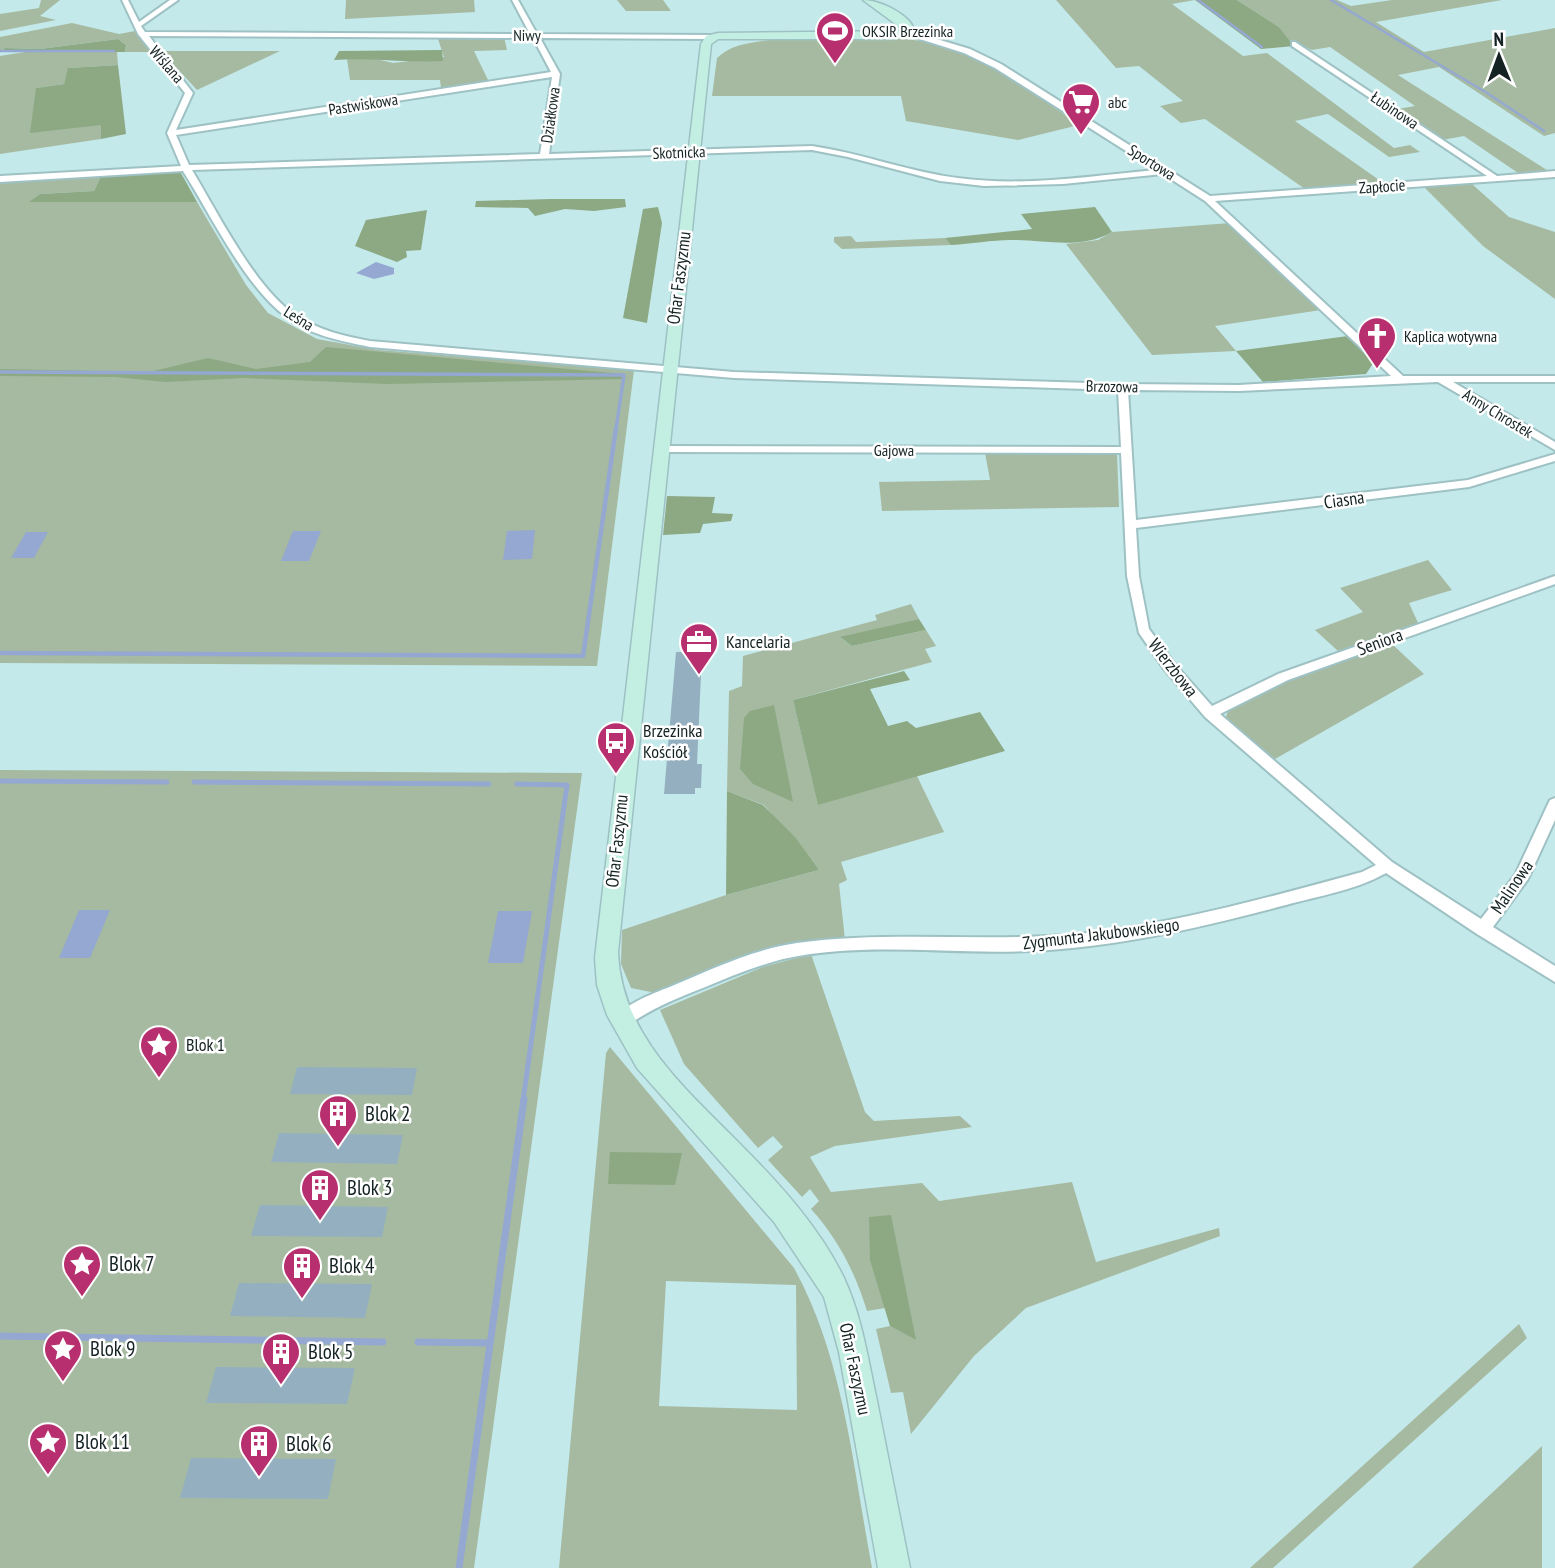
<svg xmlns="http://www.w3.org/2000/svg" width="1555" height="1568" font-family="'PT Sans Narrow',sans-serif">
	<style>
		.green { fill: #a6baa1; fill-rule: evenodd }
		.forest { fill: #8ca983 }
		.water { fill: #94a8d1 }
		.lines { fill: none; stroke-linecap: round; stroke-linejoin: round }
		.stream-far4 { stroke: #94a8d1; stroke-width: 2.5 }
		.stream-far3 { stroke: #94a8d1; stroke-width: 3.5 }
		.stream-far2 { stroke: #94a8d1; stroke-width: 4.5 }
		.stream-far1 { stroke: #94a8d1; stroke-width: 5 }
		.stream { stroke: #94a8d1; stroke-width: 7 }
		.building { fill: #94b0c0 }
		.street-casing { stroke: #9ec1c4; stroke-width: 4 }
		.secondary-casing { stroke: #9ec1c4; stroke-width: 3 }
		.street { fill: #fff; fill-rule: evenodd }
		.secondary { fill: #c3efe3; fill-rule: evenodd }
		.labels { text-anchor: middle; stroke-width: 5; stroke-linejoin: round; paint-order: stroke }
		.far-poi-label { font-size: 16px; fill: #142223; stroke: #fff; text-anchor: start }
		.far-street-label { font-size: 16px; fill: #142223; stroke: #fff }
		.street-label { font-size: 18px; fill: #142223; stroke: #fff }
		.poi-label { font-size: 18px; fill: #142223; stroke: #fff; text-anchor: start }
		.near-poi-label { font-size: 21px; fill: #142223; stroke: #fff; text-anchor: start }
	</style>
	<rect width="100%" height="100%" fill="#c4e9eb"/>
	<path class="green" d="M41,0H60L40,16L56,20L0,31V14L39,8Z
		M346,0H474L475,12L345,19Z
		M617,0H663L671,11H626Z
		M1056,0H1195L1172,4L1243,56L1267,53L1394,148L1410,145L1420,152L1389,157L1328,114L1295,121L1382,182L1305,189L1205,119L1181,123L1160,106L1183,101L1139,66L1116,68Z
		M1237,0H1337L1351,6L1392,0H1502L1376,22L1424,52L1555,28V133L1544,136L1439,67L1398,75L1550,172L1518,173L1464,136L1442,140L1398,109L1415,106L1330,47L1312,50L1289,40L1279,27Z
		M72,23L119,34L135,31L151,52H125L126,45L118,39L40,49L6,48L0,52V37Z
		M504,37L507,50L474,51L489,82L441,88L440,80H350L347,59L372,58L393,63L444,57L438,39Z
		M769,40C815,40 888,33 930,43C987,56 1033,91 1079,125L1018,140L906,121L901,96H712L717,58C732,44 749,43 769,40Z
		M161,51H280L197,90Z
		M25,52H117L118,65L69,68L64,84L36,88L102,125L101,139L0,154V56Z
		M101,176L94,191L40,194L30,202H197L246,285L268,313L317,339L378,350L634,370L597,666L0,663V182Z
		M1472,184L1509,217L1555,232V299L1483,246L1424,187Z
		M1230,223L1321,310L1215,326L1236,351L1152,355L1066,244L1098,240L1112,232Z
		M851,236L856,242L945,238L951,245L842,249L834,242V237Z
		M985,453L1117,454L1119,507L882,511L879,482L990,480Z
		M1428,560L1452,590L1409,603L1419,625L1338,651L1315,630L1363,612L1340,588Z
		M911,604L919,619L841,638L852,646L926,630L936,646L925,649L932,662L793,700L818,804L917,776L944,832L841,862L847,880L839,884L845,940L656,993L631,988L621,964L622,930L726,895L819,870L764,805L727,791L729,691L742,686L743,656L877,620L875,615Z
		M1391,643L1424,674L1275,759L1225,720L1228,711L1283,683Z
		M0,770L582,773L474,1568H0Z
		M811,954L865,1112L874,1121L960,1116L972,1127L835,1146L810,1157L831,1192L922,1183L939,1201L1072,1182L1096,1262L1219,1228L1220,1236L1026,1308L974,1356L911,1434L903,1392L891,1393L876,1329L890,1326L915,1339L870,1261L885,1308L867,1311C855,1272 838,1239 811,1209L819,1201L810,1189L802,1197L768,1160L783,1147L773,1136L758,1148L684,1064L660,1010L763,967Z
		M610,1047L794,1268C844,1359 853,1467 872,1568H559L606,1053ZM666,1281L796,1285L797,1410L659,1406Z
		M1519,1324L1527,1338L1273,1568H1250Z
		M1542,1446V1568H1412Z"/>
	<path class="forest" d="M1195,0H1237L1279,27L1294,46L1261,49Z
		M118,39L126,45L125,52H2L5,48L40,49Z
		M442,50L443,61C406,63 371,57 334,60L339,51Z
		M118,65L126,134L101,139V125L30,133L36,88L64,84L68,68Z
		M170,172L181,173L197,202H29L40,194L94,191L101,176Z
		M551,199H625L626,207L594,211L565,209L535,216L528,208L475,207L476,201Z
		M658,207L662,223L647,323L623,318L643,209Z
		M1095,207L1112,232C1081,250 1046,240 1011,240C991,240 971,244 951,245L945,238L1032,229L1021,214Z
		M427,210L421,250L406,251L407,257L397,262L355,246L366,220Z
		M1348,336L1374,362L1366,374L1263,382L1236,351Z
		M326,347L623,374L624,379L387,384L244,378L165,382L116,377L0,376V369L149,372L208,358L256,369L310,362Z
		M667,496L715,497L712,513L733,514L731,521L703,524L700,533L663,535Z
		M919,619L926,630L852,646L840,637Z
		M904,671L910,680L870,689L888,726L907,721L916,728L980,712L1005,751L818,805L793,700Z
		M774,705L793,802L753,784L740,769L744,718L750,711Z
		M727,791L763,805L795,837L819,870L726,895Z
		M610,1152L682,1153L675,1185L608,1184Z
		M891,1215L916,1340L890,1326L870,1261L869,1217Z"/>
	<path class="water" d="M376,262L394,268V274L374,279L356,273Z
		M535,530L532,559L503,560L507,531Z
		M293,531H321L309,561H281Z
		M26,532H48L34,558H11Z
		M79,910H110L90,958H59Z
		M498,911H532L523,963H488Z"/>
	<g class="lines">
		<path class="stream-far4" d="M1198,0L1262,47
			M1331,0L1487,93L1544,131
			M0,51H114"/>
		<path class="stream-far3" d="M0,372L624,375L616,429"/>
		<path class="stream-far2" d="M0,653L583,656L616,428"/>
		<path class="stream-far1" d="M0,781L167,782
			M194,782L489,784
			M517,784L567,785L523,1101"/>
		<path class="stream" d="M0,1336L383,1342
			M418,1342L490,1343
			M459,1568L524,1099"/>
	</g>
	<path class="building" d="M676,652H702L697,764H702L701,788H695V794H664Z
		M297,1067L417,1068L412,1095L290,1094Z
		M279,1133L403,1135L397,1164L271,1162Z
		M260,1205L388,1207L382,1237L251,1236Z
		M239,1283L372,1284L365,1318L230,1316Z
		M216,1367L355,1368L347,1404L206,1403Z
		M191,1458L336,1459L328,1499L180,1498Z"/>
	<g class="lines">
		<defs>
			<path id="street" d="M122,0H128L139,22L170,0H178L141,26L145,32L530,34L512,0H518L537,34L715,35L712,39L540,38L560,74L549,154L812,146C861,153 909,172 958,178C1024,187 1090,176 1156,170L995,68L964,53L907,35L910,31L970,49L1001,64L1210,196L1487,176L1292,46V42H1295L1497,176L1555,171V177L1215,201L1403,376H1555V382H1453L1555,442V450L1438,382L1239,391L1128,390L1136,520L1468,480L1555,454V461L1469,487L1136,528L1139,576L1149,629L1174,663L1212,706L1278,674L1555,576V584L1288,680L1220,714L1392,862L1481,919L1515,875L1548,804L1550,800L1555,798V820L1528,879L1493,927L1555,966V982L1477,934L1386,873C1356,890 1319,896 1286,905C1203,927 1118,947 1031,951C949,955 864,941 783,959C756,966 729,977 703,988C677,998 651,1009 628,1025L622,1027L616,1025L614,1020C621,1005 657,992 672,986C712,969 754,949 797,943C899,929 1002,945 1104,931C1192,919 1277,895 1362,872L1376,865L1205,717L1164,669L1139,633L1127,576L1121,453L662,452L657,449L662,446L1121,447L1118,390L734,378L370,347C341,341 308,335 285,316C244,285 211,215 183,171L0,182V176L181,166L167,133L185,93L138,34ZM149,36L533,38L551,72L176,130L193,93ZM552,77L540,154L189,165L176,135ZM812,150L848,157L940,181L984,186L1063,184L1163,174L1205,201L1391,376L1239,385L1123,384L734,372L370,341C344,336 317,330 294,314C254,286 218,213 192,170Z"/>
			<path id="secondary" d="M863,0C879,0 913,15 915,33L892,39H718L711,44L618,952C621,1035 686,1089 740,1144C779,1183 820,1228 844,1278C862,1317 868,1359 877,1401C888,1457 899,1512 910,1568H878L839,1352L824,1297L774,1222L637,1068L607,1015L597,985L595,958L701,44L706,36L718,33L905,31Z"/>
		</defs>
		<use href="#street" class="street-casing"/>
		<use href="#secondary" class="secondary-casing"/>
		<use href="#street" class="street"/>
		<use href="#secondary" class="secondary"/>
	</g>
	<defs>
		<symbol id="stadium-pin" viewBox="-11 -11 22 30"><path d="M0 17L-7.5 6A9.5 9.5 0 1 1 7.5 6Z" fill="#b72f6e" stroke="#fff"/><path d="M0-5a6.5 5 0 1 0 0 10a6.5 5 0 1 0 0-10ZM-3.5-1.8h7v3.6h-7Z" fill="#fff"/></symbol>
		<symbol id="supermarket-pin" viewBox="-11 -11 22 30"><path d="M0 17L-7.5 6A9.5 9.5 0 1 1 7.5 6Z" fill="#b72f6e" stroke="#fff"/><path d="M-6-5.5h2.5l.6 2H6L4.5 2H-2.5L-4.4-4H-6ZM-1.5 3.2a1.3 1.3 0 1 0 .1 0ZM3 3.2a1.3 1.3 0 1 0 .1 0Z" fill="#fff"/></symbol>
		<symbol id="church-pin" viewBox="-11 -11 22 30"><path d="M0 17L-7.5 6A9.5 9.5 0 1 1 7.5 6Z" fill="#b72f6e" stroke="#fff"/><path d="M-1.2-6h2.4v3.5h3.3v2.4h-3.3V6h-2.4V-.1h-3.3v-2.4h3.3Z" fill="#fff"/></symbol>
		<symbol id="office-pin" viewBox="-11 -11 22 30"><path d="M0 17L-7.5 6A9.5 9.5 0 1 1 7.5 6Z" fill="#b72f6e" stroke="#fff"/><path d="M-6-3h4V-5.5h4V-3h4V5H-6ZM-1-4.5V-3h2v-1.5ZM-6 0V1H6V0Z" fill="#fff"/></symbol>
		<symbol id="bus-pin" viewBox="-11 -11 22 30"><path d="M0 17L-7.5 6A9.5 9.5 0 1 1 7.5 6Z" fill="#b72f6e" stroke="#fff"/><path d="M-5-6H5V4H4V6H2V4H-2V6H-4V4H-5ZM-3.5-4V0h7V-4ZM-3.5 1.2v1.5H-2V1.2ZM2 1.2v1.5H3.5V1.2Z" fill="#fff"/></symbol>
		<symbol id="sight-pin" viewBox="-11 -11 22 30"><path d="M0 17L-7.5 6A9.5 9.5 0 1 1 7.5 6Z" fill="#b72f6e" stroke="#fff"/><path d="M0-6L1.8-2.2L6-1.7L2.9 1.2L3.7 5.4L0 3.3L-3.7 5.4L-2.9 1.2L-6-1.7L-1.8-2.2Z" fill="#fff"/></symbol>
		<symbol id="building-pin" viewBox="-11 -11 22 30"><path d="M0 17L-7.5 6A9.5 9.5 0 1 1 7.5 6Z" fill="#b72f6e" stroke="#fff"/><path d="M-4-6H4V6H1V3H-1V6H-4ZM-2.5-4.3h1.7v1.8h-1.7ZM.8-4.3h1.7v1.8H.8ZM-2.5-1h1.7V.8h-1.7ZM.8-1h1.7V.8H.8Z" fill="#fff"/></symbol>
	</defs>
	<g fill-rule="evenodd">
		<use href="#stadium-pin" x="813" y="9" width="44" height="60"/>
		<use href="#supermarket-pin" x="1059" y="80" width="44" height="60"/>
		<use href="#church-pin" x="1355" y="314" width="44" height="60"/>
		<use href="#office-pin" x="677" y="620" width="44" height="60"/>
		<use href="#bus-pin" x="594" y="719" width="44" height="60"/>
		<use href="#sight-pin" x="137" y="1023" width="44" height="60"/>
		<use href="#building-pin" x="316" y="1092" width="44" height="60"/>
		<use href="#building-pin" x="298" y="1166" width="44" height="60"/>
		<use href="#sight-pin" x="60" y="1242" width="44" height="60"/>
		<use href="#building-pin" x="280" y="1244" width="44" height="60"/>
		<use href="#sight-pin" x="41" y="1327" width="44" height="60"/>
		<use href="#building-pin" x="259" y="1330" width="44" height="60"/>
		<use href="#sight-pin" x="26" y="1420" width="44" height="60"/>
		<use href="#building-pin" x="237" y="1422" width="44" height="60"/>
	</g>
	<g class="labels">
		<g class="far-poi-label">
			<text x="862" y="37">OKSIR Brzezinka</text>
			<text x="1108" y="108">abc</text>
			<text x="1404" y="342">Kaplica wotywna</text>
		</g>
		<g class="far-street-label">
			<text x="527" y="41">Niwy</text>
			<text transform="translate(167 64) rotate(49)" y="6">Wiślana</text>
			<text transform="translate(363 104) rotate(-9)" y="6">Pastwiskowa</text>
			<text transform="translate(1395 110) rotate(34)" y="6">Łubinowa</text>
			<text transform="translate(550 115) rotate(-82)" y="6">Działkowa</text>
			<text transform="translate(679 152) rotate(-2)" y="6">Skotnicka</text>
			<text transform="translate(1152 162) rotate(32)" y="6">Sportowa</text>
			<text transform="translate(1382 186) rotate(-4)" y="6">Zapłocie</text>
			<text transform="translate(299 318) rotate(32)" y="6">Leśna</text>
			<text transform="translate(1112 386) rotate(1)" y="6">Brzozowa</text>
			<text transform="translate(1498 413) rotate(31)" y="6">Anny Chrostek</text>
			<text x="894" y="456">Gajowa</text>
		</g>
		<g class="street-label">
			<text transform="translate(679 278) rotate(-83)" y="6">Ofiar Faszyzmu</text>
			<text transform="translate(1344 500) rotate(-8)" y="6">Ciasna</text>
			<text transform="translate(1380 642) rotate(-20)" y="6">Seniora</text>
			<text transform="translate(1173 668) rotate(52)" y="6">Wierzbowa</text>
			<text transform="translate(617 841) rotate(-84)" y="6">Ofiar Faszyzmu</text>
			<text transform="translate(1512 887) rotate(-56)" y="6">Malinowa</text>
			<text transform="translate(1101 934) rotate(-7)" y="6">Zygmunta Jakubowskiego</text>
			<text transform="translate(855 1369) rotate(78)" y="6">Ofiar Faszyzmu</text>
		</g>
		<g class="poi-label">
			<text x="726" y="648">Kancelaria</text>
			<text x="643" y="737">Brzezinka<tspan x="643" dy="21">Kościół</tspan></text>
			<text x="186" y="1051">Blok 1</text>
		</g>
		<g class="near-poi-label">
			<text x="365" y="1121">Blok 2</text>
			<text x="347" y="1195">Blok 3</text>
			<text x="109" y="1271">Blok 7</text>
			<text x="329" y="1273">Blok 4</text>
			<text x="90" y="1356">Blok 9</text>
			<text x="308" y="1359">Blok 5</text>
			<text x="75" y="1449">Blok 11</text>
			<text x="286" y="1451">Blok 6</text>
		</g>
	</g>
	<g transform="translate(1499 56) rotate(359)" stroke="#ffffff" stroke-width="5" paint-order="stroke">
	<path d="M0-5L12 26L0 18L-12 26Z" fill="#142223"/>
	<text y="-10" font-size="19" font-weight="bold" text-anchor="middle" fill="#142223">N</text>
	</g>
</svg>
